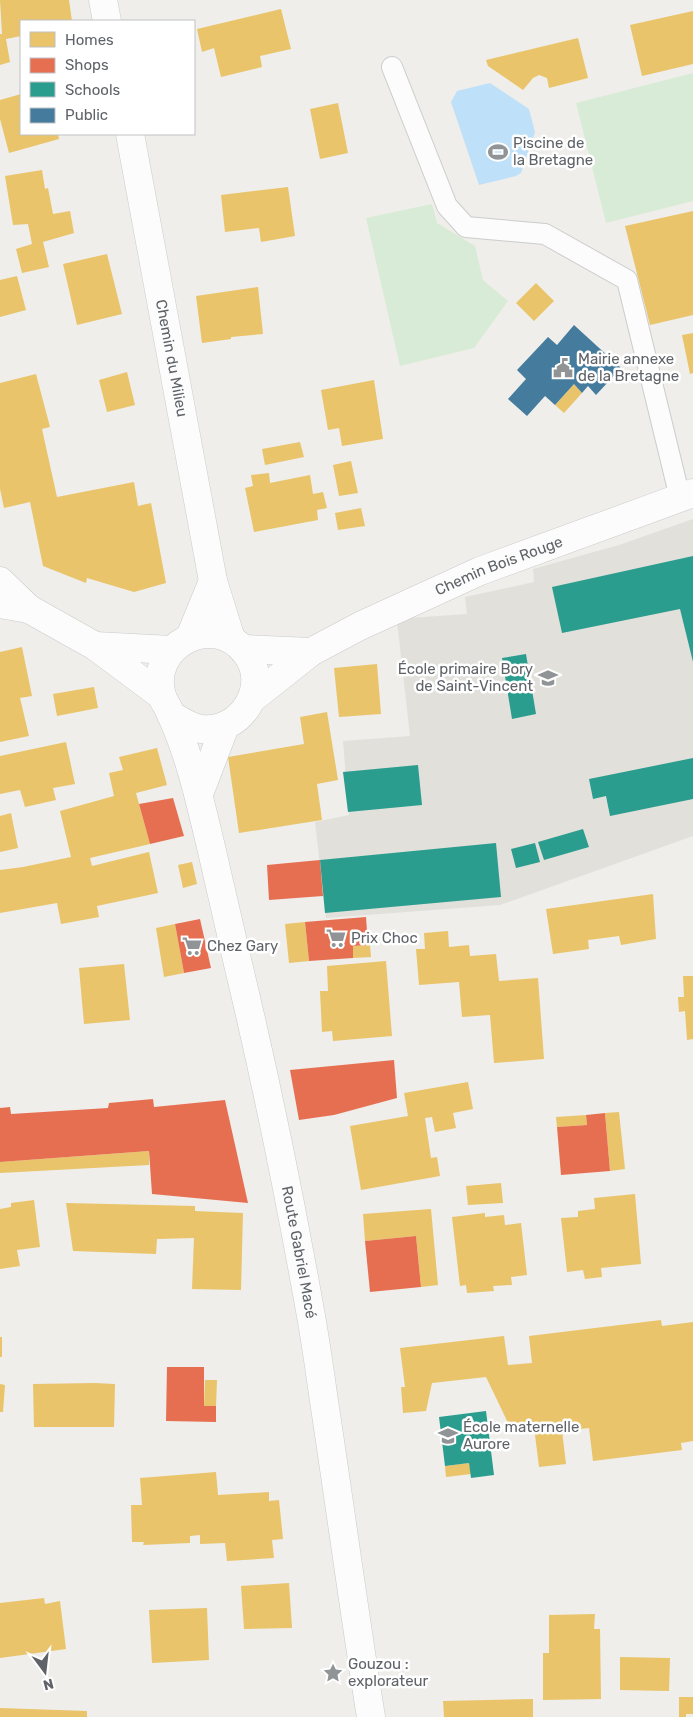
<svg xmlns="http://www.w3.org/2000/svg" width="693" height="1717" font-family="Rubik,sans-serif">
	<style>
		.education { fill: #e2e0da }
		.green { fill: #d8ebd6 }
		.water { fill: #bfe0f9 }
		.homes { fill: #e9c46a }
		.shops { fill: #e76f51 }
		.schools { fill: #2a9d8f }
		.public { fill: #457b9d }
		.lines { fill: none; stroke-linecap: round; stroke-linejoin: round }
		.lane-casing { stroke: #cbcccc; stroke-width: 22 }
		.street-casing { stroke: #cbcccc; stroke-width: 29 }
		.secondary-casing { stroke: #cacacb; stroke-width: 29 }
		.lane { stroke: #fdfcfc; stroke-width: 20 }
		.street { stroke: #fdfcfc; stroke-width: 28 }
		.secondary { stroke: #fdfcfc; stroke-width: 28 }
		.labels { text-anchor: middle; stroke-width: 5; stroke-linejoin: round; paint-order: stroke }
		.poi-label { font-size: 15px; fill: #5f6368; stroke: #fff; text-anchor: start }
		.street-label { font-size: 15px; fill: #5f6368; stroke: #fff }
	</style>
	<rect width="100%" height="100%" fill="#efeeea"/>
	<path class="education" d="M693,519V836L500,905L326,918L315,822L349,815L343,741L410,736L397,621L409,618L467,614L465,597L534,582L533,569L619,545Z"/>
	<path class="green" d="M693,73V201L606,223L576,103Z
		M432,204L437,223L475,246L483,280L508,301L474,348L400,366L366,218Z"/>
	<path class="water" d="M490,83L529,109L535,132L521,173L516,176L479,185L451,102L457,91Z"/>
	<path class="homes" d="M0,0H69L72,21H21V36L6,39L10,62L0,65V34H2Z
		M281,9L291,49L260,56L262,67L221,77L214,48L202,52L197,29Z
		M693,11V64L642,76L630,25Z
		M578,38L588,78L549,88L547,78L539,75L533,78L523,90L488,66L486,60Z
		M21,94V134H58L59,139L9,153L0,119V100Z
		M338,103L348,153L320,159L310,109Z
		M42,170L45,189L48,188L53,214L70,211L74,233L43,242L49,267L22,273L16,249L32,244L28,224L13,225L5,176Z
		M288,187L295,236L261,242L259,228L225,232L221,195Z
		M693,211V315L650,325L625,226Z
		M107,254L122,314L77,325L63,264Z
		M17,276L26,310L0,317V280Z
		M536,283L554,301L534,321L516,303Z
		M258,287L263,334L231,337V339L202,343L196,296Z
		M693,333V373L690,374L682,335Z
		M127,372L135,405L107,412L99,380Z
		M36,374L50,427L42,429L57,497L134,482L138,506L151,503L166,583L134,592L87,578L86,583L43,566L30,502L4,508L0,489V383Z
		M374,380L383,439L342,446L339,428L328,430L321,390Z
		M574,384L582,393L564,413L555,405Z
		M300,442L304,457L265,465L262,449Z
		M351,461L358,493L339,496L333,465Z
		M269,473L270,483L310,475L313,494L323,492L327,508L317,510L318,520L254,532L245,488L253,486L251,475Z
		M361,508L365,526L338,530L335,513Z
		M22,647L32,696L20,698L29,736L0,742V652Z
		M377,664L381,714L339,717L334,668Z
		M94,687L98,708L57,716L53,694Z
		M327,712L338,780L317,784L322,820L239,833L228,757L304,744L300,717Z
		M66,742L75,784L53,788L56,800L25,807L20,790L0,794V756Z
		M157,748L167,785L136,793L150,844L90,858L92,866L149,852L158,893L97,906L99,917L61,924L57,903L0,913V870L23,867L71,857L60,811L114,796L109,773L123,770L119,757Z
		M11,813L18,848L0,852V816Z
		M192,862L197,884L183,888L178,865Z
		M653,894L656,939L621,945L619,936L604,938L588,940L589,949L553,954L546,909Z
		M305,922L309,961L289,963L285,924Z
		M175,924L184,973L164,977L156,928Z
		M448,931L449,947L469,945L470,956L496,954L499,981L538,978L544,1059L494,1063L490,1015L462,1017L459,982L419,985L416,949H425L424,933Z
		M370,945L371,957L353,958V946Z
		M386,961L392,1036L333,1041L332,1031L322,1032L320,991H328L327,966Z
		M124,964L130,1020L84,1024L79,968Z
		M683,976H693V1039L687,1040L685,1011L679,1012L678,997H684Z
		M468,1082L473,1109L453,1113L456,1128L435,1132L432,1117L425,1118L431,1158L437,1157L440,1176L361,1190L350,1126L408,1116L404,1093Z
		M619,1112L625,1169L610,1171L605,1113Z
		M586,1115L587,1125L557,1127L556,1117Z
		M149,1151V1165L0,1173V1162Z
		M501,1183L503,1203L468,1205L466,1186Z
		M635,1194L641,1264L601,1268L602,1277L585,1279L583,1270L567,1272L561,1218L578,1217V1211L595,1209L594,1198Z
		M34,1200L40,1247L17,1250L20,1266L0,1269V1209L11,1207V1203Z
		M66,1203L195,1206V1211L243,1213L241,1290L192,1289L194,1238L157,1239L156,1254L73,1251Z
		M431,1209L438,1285L421,1287L416,1236L365,1241L363,1214Z
		M485,1213V1217L504,1215L505,1225L521,1223L527,1275L511,1277L512,1285L493,1286L494,1291L467,1293L466,1285L460,1286L452,1217Z
		M661,1320L662,1326L693,1322V1441L681,1443L682,1450L593,1461L589,1428L562,1431L566,1464L539,1467L534,1427L511,1429L486,1377L432,1383L426,1411L403,1413L401,1387H405L400,1348L504,1336L508,1365L532,1363L529,1336Z
		M0,1337H2V1357H0Z
		M205,1380H217L216,1406H204Z
		M95,1383L115,1384L114,1427H34L33,1384Z
		M0,1384L5,1385L3,1412H0Z
		M469,1463L471,1474L446,1477L445,1466Z
		M216,1472L218,1495L269,1492V1501L279,1500L283,1539L272,1540L274,1558L227,1561L225,1543L200,1544V1535L190,1536V1543L143,1545L144,1542H132L131,1505H142L140,1478Z
		M289,1583L292,1628L244,1629L241,1586Z
		M44,1598L45,1604L60,1601L66,1649L0,1658V1603Z
		M207,1608L209,1660L152,1663L149,1610Z
		M595,1614L594,1629H600L601,1699L543,1700V1653H549V1615Z
		M620,1657L670,1658L669,1691L620,1690Z
		M679,1697H693V1714H686V1717H679Z
		M533,1699V1717H444L443,1701Z
		M0,1708L87,1711V1717H0Z"/>
	<path class="shops" d="M173,798L184,836L150,844L139,804Z
		M320,860L323,896L269,900L267,865Z
		M366,917L368,945L353,946V958L309,961L305,922Z
		M200,919L211,968L184,973L175,924Z
		M394,1060L397,1098L334,1115L299,1120L290,1070Z
		M153,1099L154,1107L225,1100L248,1203L152,1194L149,1151L0,1162V1108L10,1107L11,1114L108,1108L109,1103Z
		M605,1113L610,1171L561,1175L557,1127L587,1125L586,1115Z
		M416,1236L421,1287L370,1292L365,1241Z
		M167,1367H204V1406H216V1422L166,1421Z"/>
	<path class="schools" d="M693,556V662L680,609L562,633L552,587Z
		M526,654L536,714L512,719L502,658Z
		M693,758V799L610,816L606,796L593,799L589,779Z
		M418,765L422,805L348,812L343,772Z
		M583,829L589,847L544,860L538,842Z
		M496,843L501,897L325,913L320,860Z
		M535,843L540,862L516,868L511,849Z
		M486,1411L494,1475L471,1478L469,1463L445,1466L439,1417Z"/>
	<path class="public" d="M574,325L621,368L596,395L588,386L582,393L574,384L555,405L545,396L527,416L508,399L526,379L517,370L548,337L557,345Z"/>
	<g class="lines">
		<defs>
			<path id="lane" d="M392,67L447,206L466,227L545,234L627,280L680,498"/>
			<g id="street">
				<path d="M103,0L107,21"/>
				<path id="s1" d="M130,134L213,581L231,639"/>
				<path d="M0,604L29,609"/>
				<path d="M190,637L213,581"/>
			</g>
			<g id="secondary">
				<path d="M0,581L29,609L95,646L162,696"/>
				<path d="M95,646L172,650"/>
				<path d="M244,649L311,652"/>
				<path id="s2" d="M253,698L311,652L360,626L480,571L693,493"/>
				<path id="s3" d="M171,715C181,721 190,727 201,729C242,734 272,684 245,652C213,611 147,646 162,696C163,700 166,704 168,708C189,751 200,801 211,847C220,886 229,925 238,964C266,1080 290,1198 311,1316C316,1344 320,1373 324,1401C340,1506 354,1612 371,1717"/>
				<path d="M199,794L225,726"/>
			</g>
		</defs>
		<use href="#lane" class="lane-casing"/>
		<use href="#street" class="street-casing"/>
		<use href="#secondary" class="secondary-casing"/>
		<use href="#lane" class="lane"/>
		<use href="#street" class="street"/>
		<use href="#secondary" class="secondary"/>
	</g>
	<defs>
		<symbol id="stadium-bare" viewBox="-9 -9 18 18"><path d="M0-5a6.5 5 0 1 0 0 10a6.5 5 0 1 0 0-10ZM-3.5-1.8h7v3.6h-7Z" fill="#919496" stroke="#fff" stroke-width="2.5" paint-order="stroke"/></symbol>
		<symbol id="civic-bare" viewBox="-9 -9 18 18"><path d="M-.6-6.5H3V-4.5H.6V-3L4-1V1h2V6H-6V1h2V-1L-.6-3ZM-1.2 2.5V6h2.4V2.5Z" fill="#919496" stroke="#fff" stroke-width="2.5" paint-order="stroke"/></symbol>
		<symbol id="school-bare" viewBox="-9 -9 18 18"><path d="M0-5L7-2L0 1L-7-2ZM-4 1L0 2.5L4 1V4Q0 6-4 4Z" fill="#919496" stroke="#fff" stroke-width="2.5" paint-order="stroke"/></symbol>
		<symbol id="supermarket-bare" viewBox="-9 -9 18 18"><path d="M-6-5.5h2.5l.6 2H6L4.5 2H-2.5L-4.4-4H-6ZM-1.5 3.2a1.3 1.3 0 1 0 .1 0ZM3 3.2a1.3 1.3 0 1 0 .1 0Z" fill="#919496" stroke="#fff" stroke-width="2.5" paint-order="stroke"/></symbol>
		<symbol id="sight-bare" viewBox="-9 -9 18 18"><path d="M0-6L1.8-2.2L6-1.7L2.9 1.2L3.7 5.4L0 3.3L-3.7 5.4L-2.9 1.2L-6-1.7L-1.8-2.2Z" fill="#919496" stroke="#fff" stroke-width="2.5" paint-order="stroke"/></symbol>
	</defs>
	<g fill-rule="evenodd">
		<use href="#stadium-bare" x="484" y="138" width="28" height="28"/>
		<use href="#civic-bare" x="549" y="354" width="28" height="28"/>
		<use href="#school-bare" x="534" y="664" width="28" height="28"/>
		<use href="#supermarket-bare" x="322" y="924" width="28" height="28"/>
		<use href="#supermarket-bare" x="178" y="932" width="28" height="28"/>
		<use href="#school-bare" x="434" y="1422" width="28" height="28"/>
		<use href="#sight-bare" x="319" y="1659" width="28" height="28"/>
	</g>
	<g class="labels">
		<g class="poi-label">
			<text x="513" y="148">Piscine de<tspan x="513" dy="17">la Bretagne</tspan></text>
			<text x="578" y="364">Mairie annexe<tspan x="578" dy="17">de la Bretagne</tspan></text>
			<text x="533" y="674" text-anchor="end">École primaire Bory<tspan x="533" dy="17">de Saint-Vincent</tspan></text>
			<text x="351" y="943">Prix Choc</text>
			<text x="207" y="951">Chez Gary</text>
			<text x="463" y="1432">École maternelle<tspan x="463" dy="17">Aurore</tspan></text>
			<text x="348" y="1669">Gouzou :<tspan x="348" dy="17">explorateur</tspan></text>
		</g>
		<g class="street-label">
			<text dy="5" stroke="none"><textPath href="#s1" startOffset="228">Chemin du Milieu</textPath></text>
			<text dy="5" stroke="none"><textPath href="#s2" startOffset="281">Chemin Bois Rouge</textPath></text>
			<text dy="5" stroke="none"><textPath href="#s3" startOffset="852">Route Gabriel Macé</textPath></text>
		</g>
	</g>
	<rect x="20" y="20" width="175" height="115" fill="#ffffff" stroke="#bfc1c3"/>
	<rect x="30" y="32" width="25" height="15" fill="#e9c46a" stroke="#bfc1c3"/>
	<text x="65" y="45" font-size="15" fill="#5f6368">Homes</text>
	<rect x="30" y="58" width="25" height="15" fill="#e76f51" stroke="#bfc1c3"/>
	<text x="65" y="70" font-size="15" fill="#5f6368">Shops</text>
	<rect x="30" y="82" width="25" height="15" fill="#2a9d8f" stroke="#bfc1c3"/>
	<text x="65" y="95" font-size="15" fill="#5f6368">Schools</text>
	<rect x="30" y="108" width="25" height="15" fill="#457b9d" stroke="#bfc1c3"/>
	<text x="65" y="120" font-size="15" fill="#5f6368">Public</text>
	<g transform="translate(45 1672) rotate(165)" stroke="#ffffff" stroke-width="4" paint-order="stroke">
	<path d="M0-4L9 19L0 12L-9 19Z" fill="#5f6368"/>
	<text y="-8" font-size="14" font-weight="bold" text-anchor="middle" fill="#5f6368">N</text>
	</g>
</svg>
